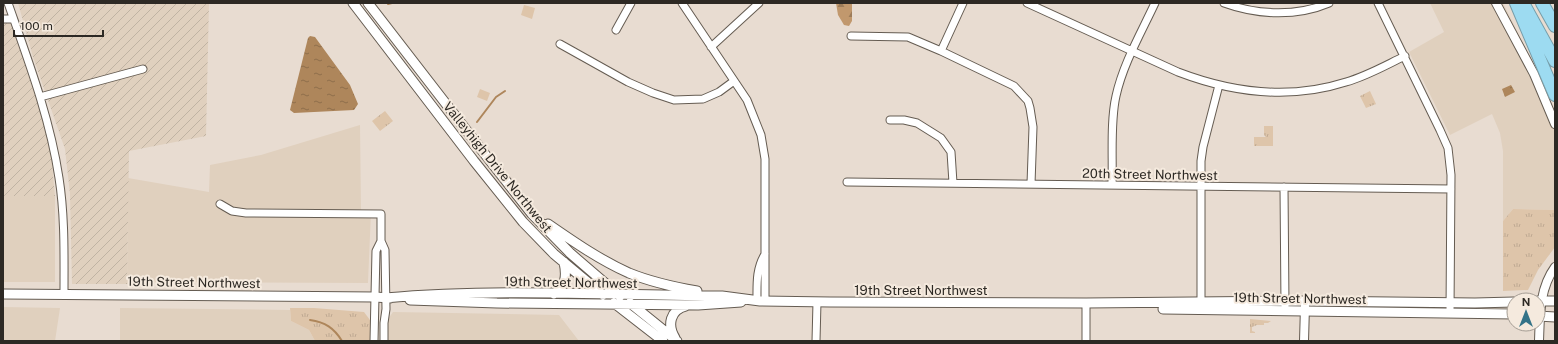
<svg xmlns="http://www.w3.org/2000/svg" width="1558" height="344" font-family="'Public Sans',sans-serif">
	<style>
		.built { fill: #e0d0be }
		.industrial { fill: url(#industrial-furrows) }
		.grass { fill: url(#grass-tufts) }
		.forest { fill: url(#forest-firs) }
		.pitch { fill: #dec5aa }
		.water { fill: url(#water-ripples) }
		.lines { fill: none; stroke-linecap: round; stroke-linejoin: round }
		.stream { stroke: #ae865b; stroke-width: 2 }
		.minor-casing { stroke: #655c52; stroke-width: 9 }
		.tertiary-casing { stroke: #655c52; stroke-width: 10 }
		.secondary-casing { stroke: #655c52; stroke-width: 11 }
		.motorway-casing { stroke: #769da9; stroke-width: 14 }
		.minor { stroke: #fff; stroke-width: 7 }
		.tertiary { stroke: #fff; stroke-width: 8 }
		.secondary { stroke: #fff; stroke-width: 9 }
		.motorway { stroke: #9ddbf1; stroke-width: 12 }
		.labels { text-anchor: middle; stroke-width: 4; stroke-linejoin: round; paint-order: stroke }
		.street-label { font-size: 13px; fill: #2d2924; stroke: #f5eade }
	</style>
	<defs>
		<pattern id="industrial-furrows" width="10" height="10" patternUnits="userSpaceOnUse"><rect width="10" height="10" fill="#e0d0be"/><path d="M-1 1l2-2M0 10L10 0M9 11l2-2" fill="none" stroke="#c0b3a3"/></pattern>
		<pattern id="grass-tufts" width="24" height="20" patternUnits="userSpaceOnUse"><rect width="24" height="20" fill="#dec5aa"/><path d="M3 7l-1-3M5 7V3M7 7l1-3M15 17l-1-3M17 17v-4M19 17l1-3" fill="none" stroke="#bfa992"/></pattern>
		<pattern id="forest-firs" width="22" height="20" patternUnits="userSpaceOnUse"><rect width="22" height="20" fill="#c1986d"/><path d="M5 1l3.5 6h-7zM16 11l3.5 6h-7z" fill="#9d7c59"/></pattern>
		<pattern id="water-ripples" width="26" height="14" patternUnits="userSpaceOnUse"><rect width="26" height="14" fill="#ae865b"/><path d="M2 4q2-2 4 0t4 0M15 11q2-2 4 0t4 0" fill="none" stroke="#8e6e4b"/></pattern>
	</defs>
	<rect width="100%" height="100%" fill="#e8dcd1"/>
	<path class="built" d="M1430,3H1503L1530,57L1555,113V210L1513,209L1503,221V151L1500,133L1492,114L1450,135L1409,52L1444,32Z
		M360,125L361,211H371L368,283L173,282L127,284L128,178L209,192L210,165L261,155Z
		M3,196H55V282H3Z
		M3,307L60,308L55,341H3Z
		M120,308L290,310L291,321L309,330L315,341H120Z
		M393,312L559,315L579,341H388V319Z"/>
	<path class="industrial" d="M18,3H209L206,136L129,151L127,284H72L70,194L65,149L33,57Z
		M3,22H11L42,116L51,153L55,196H3Z"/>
	<path class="grass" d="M480,89L490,93L487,101L477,97Z
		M1370,91L1376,104L1366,108L1360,96Z
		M385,111L393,121L380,131L372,121Z
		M1264,126H1273V146H1254V137H1266L1264,135Z
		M1513,209L1555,210V247L1538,270L1528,290L1503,291V221Z
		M290,308H314L364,312L370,320V341H315L309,330L291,321Z
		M1250,319L1271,321L1268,323H1264V325H1257L1252,327V331L1255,332V333H1250Z"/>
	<path class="forest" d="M836,3H852V21L849,26L844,25L838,15Z"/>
	<path class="pitch" d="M524,5L535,8L532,19L521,15Z"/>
	<path class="water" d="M310,36L315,37L350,85L358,104L354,110L294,113L290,110L308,38Z
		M1511,85L1515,92L1505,97L1502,89Z"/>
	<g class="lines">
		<path class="stream" d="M388,4L392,3
			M477,122L496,97L505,91
			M310,320C325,322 334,328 342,341"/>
		<defs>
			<path id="minor" d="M8,3C28,60 50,118 59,178C65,216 64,255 64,294
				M682,3L747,100L761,135L765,159V301
				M1027,3L1178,72C1233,93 1290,100 1346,82C1367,76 1386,65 1405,56
				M1224,3C1257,15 1296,17 1329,3
				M1378,3L1440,130L1448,148L1451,175L1450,312
				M3,19H13
				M616,30L631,3
				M851,36L908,37L941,51L1014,86L1028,101L1030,108L1033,127L1031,184
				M560,44L628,82L653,93L674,100L703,99L719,92L734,81
				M711,47L759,3
				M941,51L963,3
				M40,97L143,69
				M890,120H904L917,123L941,138L951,152L953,183
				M847,182L1451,189
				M1112,185C1113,159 1110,122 1116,96C1123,64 1141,33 1155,3
				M1284,187L1285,306
				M220,204L232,211L246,213L381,214V241L376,251L374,341
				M381,241L385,250L386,309L384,323V341
				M757,300C757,283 756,269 765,254
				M1201,307V161L1203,147L1219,85
				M816,341L817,302
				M1086,341V303"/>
			<path id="tertiary" d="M1496,3L1534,74L1555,124
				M1304,341L1305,306
				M1539,341C1540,316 1539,289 1555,267"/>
			<path id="secondary" d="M353,3L474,161L523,222L554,254L603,295
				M368,3L484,153L532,214L570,253L620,296
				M548,224C574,242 600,260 629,273C651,282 674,287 697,291
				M3,294L375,297L390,298
				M554,294C566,285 567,277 564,262
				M385,298C497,288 610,295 722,296L760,301L830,302L1086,303L1305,301L1475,303L1514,302
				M410,300L497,303L698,305L741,302
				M1538,301H1555
				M614,303L663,341
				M630,303L677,341
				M1163,309L1514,314
				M1538,316L1555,317
				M675,338C667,325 670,310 686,306"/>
			<path id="motorway" d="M1516,3L1555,95
				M1523,3L1555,61
				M1542,3L1555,26"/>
		</defs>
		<use href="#minor" class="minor-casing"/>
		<use href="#tertiary" class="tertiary-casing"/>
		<use href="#secondary" class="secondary-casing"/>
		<use href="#motorway" class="motorway-casing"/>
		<use href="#minor" class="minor"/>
		<use href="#tertiary" class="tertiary"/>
		<use href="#secondary" class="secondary"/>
		<use href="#motorway" class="motorway"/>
	</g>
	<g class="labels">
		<g class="street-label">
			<text transform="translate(498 167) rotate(51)" y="5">Valleyhigh Drive Northwest</text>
			<text transform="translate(1150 174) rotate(1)" y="5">20th Street Northwest</text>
			<text transform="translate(194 282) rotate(1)" y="5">19th Street Northwest</text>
			<text transform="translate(571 282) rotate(1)" y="5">19th Street Northwest</text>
			<text x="921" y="295">19th Street Northwest</text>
			<text transform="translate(1300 298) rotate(1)" y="5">19th Street Northwest</text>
		</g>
	</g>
	<rect width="1558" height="344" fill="none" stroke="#2d2924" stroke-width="8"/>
	<g transform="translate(1526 312)"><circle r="19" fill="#f5eade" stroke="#a59d94"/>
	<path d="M0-3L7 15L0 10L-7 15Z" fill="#347388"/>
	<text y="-6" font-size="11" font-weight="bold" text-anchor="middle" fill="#2d2924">N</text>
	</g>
	<path d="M14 30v6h89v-6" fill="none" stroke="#2d2924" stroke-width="2"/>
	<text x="20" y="30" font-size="12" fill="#2d2924" stroke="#f5eade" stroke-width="3" paint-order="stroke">100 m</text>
</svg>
